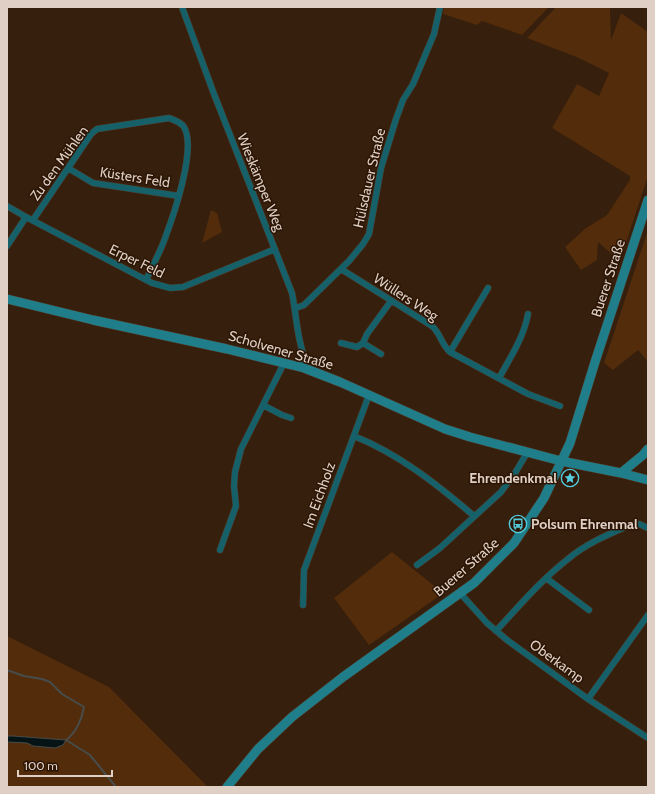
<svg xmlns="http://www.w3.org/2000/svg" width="655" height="794" font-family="Cabin,sans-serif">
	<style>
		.green { fill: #522c0b }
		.water { fill: #071416; stroke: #484c4a }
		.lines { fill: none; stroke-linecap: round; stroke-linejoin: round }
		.stream { stroke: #484c4a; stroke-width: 2 }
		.minor-casing { stroke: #513b29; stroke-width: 7 }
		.secondary-casing { stroke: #513b29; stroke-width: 10 }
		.minor { stroke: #156069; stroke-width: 6 }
		.secondary { stroke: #1f7e8a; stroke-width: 9 }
		.labels { text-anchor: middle; stroke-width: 3; stroke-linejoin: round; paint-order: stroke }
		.street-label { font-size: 14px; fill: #dfcfc4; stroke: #2c1504 }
		.poi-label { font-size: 14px; font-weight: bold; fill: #dfcfc4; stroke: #2c1504; text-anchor: end }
	</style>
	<rect width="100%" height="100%" fill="#361f0c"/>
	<path class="green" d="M444,7H549L522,35L482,21L477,25L443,14Z
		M556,7H610L611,40L621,13L648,32V176L621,258L614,256L598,242L597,260L581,270L565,247L586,228L607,215L630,180V176L552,128L577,84L599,96L609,73L579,58L527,38Z
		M211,210L217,213L222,232L202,243Z
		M648,230V362L638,350L613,370L604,363Z
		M392,552L438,589V597L369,645L334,598Z
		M7,636L109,687L208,787H7Z"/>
	<path class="water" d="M7,736H13L66,740L63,745L55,748L33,746L27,743L7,742Z"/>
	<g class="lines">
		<path class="stream" d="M7,670L24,676L42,679L50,682L62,694L84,707C82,719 76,733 66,740L90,755L116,787"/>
		<defs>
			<path id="minor" d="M182,7L214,94L292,293C295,308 296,322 299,337C301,348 305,357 304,368
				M68,168L93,183L179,196
				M7,206L26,217
				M33,220L91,134L97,129L169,118C174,120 181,122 184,127C197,149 173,217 164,241C159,254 152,267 146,280
				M7,246L26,217L152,283L170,288L183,287L275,249
				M341,269L432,326C441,334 441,344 450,352L528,394L560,406
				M296,308L304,305L349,261L363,244L369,234L381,168L396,119L403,100L413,84L434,34L440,7
				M341,343L357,347L363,343L367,334L391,301
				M363,343L381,354
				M450,352L488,288
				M499,378C510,358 524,337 528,314
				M263,405L282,415L291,418
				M354,436C399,454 438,485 474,516
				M220,550L236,506L234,486L235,472L241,449L284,363
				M417,565L440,548L501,492L515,473L527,453
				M546,578L589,610
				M460,593L487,623L507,640L588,699L648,738
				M303,605L304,570L369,395
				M496,631C519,606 541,580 568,559C585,544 609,534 630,525L639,524L648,528
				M588,699L648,615"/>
			<path id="secondary" d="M7,299L93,320L227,349L304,368L340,382L445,429L470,437L561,461L621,473L648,480
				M621,473L643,455L648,449
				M227,787L258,749L292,717L343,677L474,583L514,543L544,498L570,443L595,362L648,200"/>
		</defs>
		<use href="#minor" class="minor-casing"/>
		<use href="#secondary" class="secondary-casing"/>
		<use href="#minor" class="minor"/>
		<use href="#secondary" class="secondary"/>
	</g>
	<defs>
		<symbol id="sight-ring" viewBox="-11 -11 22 22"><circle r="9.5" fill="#2c1504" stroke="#53cbda" stroke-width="1.5"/><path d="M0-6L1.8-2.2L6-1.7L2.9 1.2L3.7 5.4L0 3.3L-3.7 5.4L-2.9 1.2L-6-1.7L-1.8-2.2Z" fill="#53cbda"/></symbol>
		<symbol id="bus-ring" viewBox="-11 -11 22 22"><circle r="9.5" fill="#2c1504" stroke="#53cbda" stroke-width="1.5"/><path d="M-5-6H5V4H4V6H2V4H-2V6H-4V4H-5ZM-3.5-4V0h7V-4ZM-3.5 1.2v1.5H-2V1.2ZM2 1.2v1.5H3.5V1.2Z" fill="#53cbda"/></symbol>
	</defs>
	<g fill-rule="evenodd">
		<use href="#sight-ring" x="560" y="468" width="20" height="20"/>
		<use href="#bus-ring" x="508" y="514" width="20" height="20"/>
	</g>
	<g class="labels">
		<g class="street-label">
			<text transform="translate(59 163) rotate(-54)" y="5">Zu den Mühlen</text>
			<text transform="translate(135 177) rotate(9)" y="5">Küsters Feld</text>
			<text transform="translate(369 178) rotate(-77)" y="5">Hülsdauer Straße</text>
			<text transform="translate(261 182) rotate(68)" y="5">Wieskämper Weg</text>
			<text transform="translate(137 261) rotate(26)" y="5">Erper Feld</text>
			<text transform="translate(608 278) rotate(-72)" y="5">Buerer Straße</text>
			<text transform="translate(406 297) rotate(33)" y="5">Wüllers Weg</text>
			<text transform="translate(281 350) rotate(16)" y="5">Scholvener Straße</text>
			<text transform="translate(319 495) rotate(-70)" y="5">Im Eichholz</text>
			<text transform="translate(466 567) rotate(-41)" y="5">Buerer Straße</text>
			<text transform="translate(557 661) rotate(36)" y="5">Oberkamp</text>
		</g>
		<g class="poi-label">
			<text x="557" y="483">Ehrendenkmal</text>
			<text x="531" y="529" text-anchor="start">Polsum Ehrenmal</text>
		</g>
	</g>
	<rect width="655" height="794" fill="none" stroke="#dfcfc4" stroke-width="16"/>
	<path d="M18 770v6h94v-6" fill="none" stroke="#dfcfc4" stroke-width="2"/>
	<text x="24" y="770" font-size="12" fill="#dfcfc4" stroke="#2c1504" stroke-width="3" paint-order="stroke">100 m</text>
</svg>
